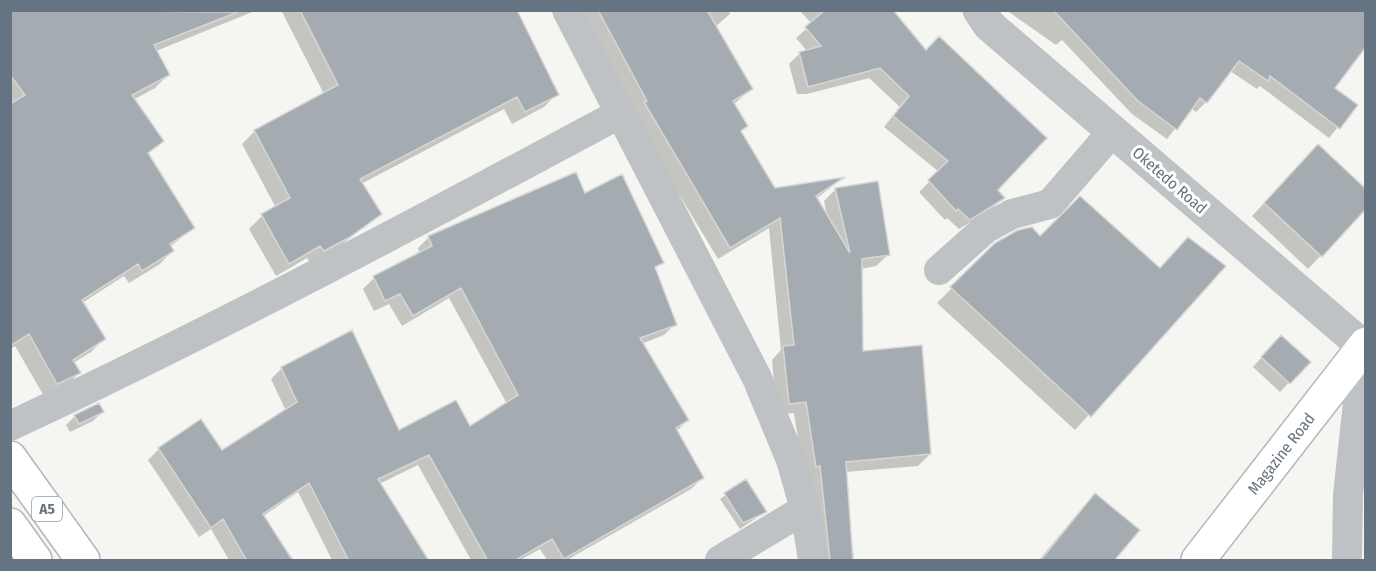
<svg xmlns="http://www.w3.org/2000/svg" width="1376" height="571" font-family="'Fira Sans Condensed',sans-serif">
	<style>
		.shadow { fill: #0003 }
		.building { fill: #a4acb2; stroke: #d6d6d4; stroke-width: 1.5 }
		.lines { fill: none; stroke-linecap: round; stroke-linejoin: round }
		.secondary-casing { stroke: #b3b7bc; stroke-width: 36 }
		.trunk-casing { stroke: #b3b6b9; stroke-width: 36 }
		.minor { stroke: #bec2c5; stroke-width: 30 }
		.tertiary { stroke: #bec2c5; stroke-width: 33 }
		.secondary { stroke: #fff; stroke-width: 33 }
		.trunk { stroke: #fff; stroke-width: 33 }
		.labels { text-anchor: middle; stroke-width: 6; stroke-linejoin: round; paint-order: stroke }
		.shield { fill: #fff; stroke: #939ea8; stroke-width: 1.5 }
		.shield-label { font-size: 15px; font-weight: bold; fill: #657482 }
		.street-label { font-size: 16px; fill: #657482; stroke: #fff }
	</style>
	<rect width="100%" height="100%" fill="#f5f5f1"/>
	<path class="shadow" d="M10,10H257L156,51L168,75L155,88L133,100L162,141L147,155L193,228L170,247L172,251L160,264L129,283L124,276L82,303L104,339L91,352L73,363L79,373L66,386L44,396L15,346L10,349Z
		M281,10H515L557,94L544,107L512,124L504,109L361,184L380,214L335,250L310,263L307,258L276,276L249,229L262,216L276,208L242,144L255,131L324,94Z
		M580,10H728L730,14L715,27L751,89L733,105L746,126L740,132L774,190L841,179L816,199L827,215L824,201L836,189L889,254L876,266L861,269V352L930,454L918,466L845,472L854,560H817L794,413L777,415L772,360L781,350L769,228L718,259L632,116Z
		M799,10H891L995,190L1003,198L993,208L959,229L947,218L945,220L919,192L939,172L884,127L900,107L869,78L807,94H797L789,64L800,53L807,51L796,38L812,24Z
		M1006,10H1366V45L1333,88L1356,105L1329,138L1260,86L1257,89L1230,71L1206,102L1196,112L1191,108L1167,139L1132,114L1062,40L1056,45Z
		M1318,146L1366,190V208L1308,269L1252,216Z
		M584,195L662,262L655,269L675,324L664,335L641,344L687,420L676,432L702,478L691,489L567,560H547L540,549L520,560H471L418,465L379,484L427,560H332L298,492L262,517L294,560H229L211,529L199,537L148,460L159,449L221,452L286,411L271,379L282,368L398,432L469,428L507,404L449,298L402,326L389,304L374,311L363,289L374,278L420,254L418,248L429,237Z
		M1040,238L1159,270L1224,266L1075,430L937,303L996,244Z
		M1272,346L1308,362L1280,392L1253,367Z
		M102,412L93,421L70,432L66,425L75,416Z
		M745,481L765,512L740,529L720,499Z
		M1095,495L1112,560H1039L1082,508Z"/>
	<path class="building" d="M10,10L238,12L154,45L170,75L132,95L164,141L148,153L195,228L170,244L174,251L142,271L138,264L82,300L106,339L73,360L81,373L57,384L29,334L10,346V104L25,95L10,75Z
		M300,10H517L559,95L525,112L517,97L360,179L382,214L350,237L324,251L320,246L289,264L261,214L290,198L254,130L338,85Z
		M598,10H707L753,89L733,101L748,126L741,131L775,188L845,177L816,196L850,253L835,188L878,181L890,255L862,259L863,351L922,345L931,454L846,462L853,561H830L820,466L816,467L806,402L789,404L783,346L794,345L780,218L730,248L644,102L647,101Z
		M825,10H893L926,50L939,36L1047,138L998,190L1005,198L970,220L958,209L956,211L928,180L948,161L893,116L909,96L880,68L808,87L799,52L821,46L805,27Z
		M1053,10H1365V48L1335,88L1358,105L1340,129L1270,76L1268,81L1239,61L1207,103L1200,98L1177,130L1138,101Z
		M1318,144L1365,188V210L1322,257L1264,203Z
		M576,172L585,193L622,174L664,263L655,267L677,325L640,338L689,420L676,428L704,478L564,559L552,539L514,561H488L429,455L378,479L429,561H349L309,483L263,514L293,561H247L223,519L211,528L158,448L201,419L222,450L297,402L281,367L352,330L399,430L456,400L470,426L518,395L461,288L413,316L400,294L385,301L373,276L432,246L428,236Z
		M1080,196L1160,268L1188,237L1226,266L1091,417L950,287L995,243L1018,230L1032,227L1040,236Z
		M1281,335L1311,362L1290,384L1261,357Z
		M99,403L104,412L79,424L74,415Z
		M746,479L767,512L743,523L724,493Z
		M1095,493L1140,530L1114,561H1040Z"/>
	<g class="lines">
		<defs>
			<g id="secondary">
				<path id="s1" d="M1198,560L1366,344"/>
			</g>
			<path id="trunk" d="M10,458L83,560
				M10,525L35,560"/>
		</defs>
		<use href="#secondary" class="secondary-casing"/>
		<use href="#trunk" class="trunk-casing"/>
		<path class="minor" d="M567,10L757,378L791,460L805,509L813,560
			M939,270L985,229L1012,214L1050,204L1113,131
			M10,426C217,329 418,222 619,114
			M720,560L805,509
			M1347,560L1348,495L1364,347"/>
		<path class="tertiary" d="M979,10L989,25L1364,347"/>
		<use href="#secondary" class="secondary"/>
		<use href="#trunk" class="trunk"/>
	</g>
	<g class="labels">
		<rect class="shield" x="32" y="497" width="30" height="24" rx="4.5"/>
		<g class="shield-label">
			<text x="47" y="514">A5</text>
		</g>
		<g class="street-label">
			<text transform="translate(1170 180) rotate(41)" y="6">Oketedo Road</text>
			<text dy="6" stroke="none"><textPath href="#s1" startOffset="135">Magazine Road</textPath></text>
		</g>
	</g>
	<rect width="1376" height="571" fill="none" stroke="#657482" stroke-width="24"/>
</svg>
